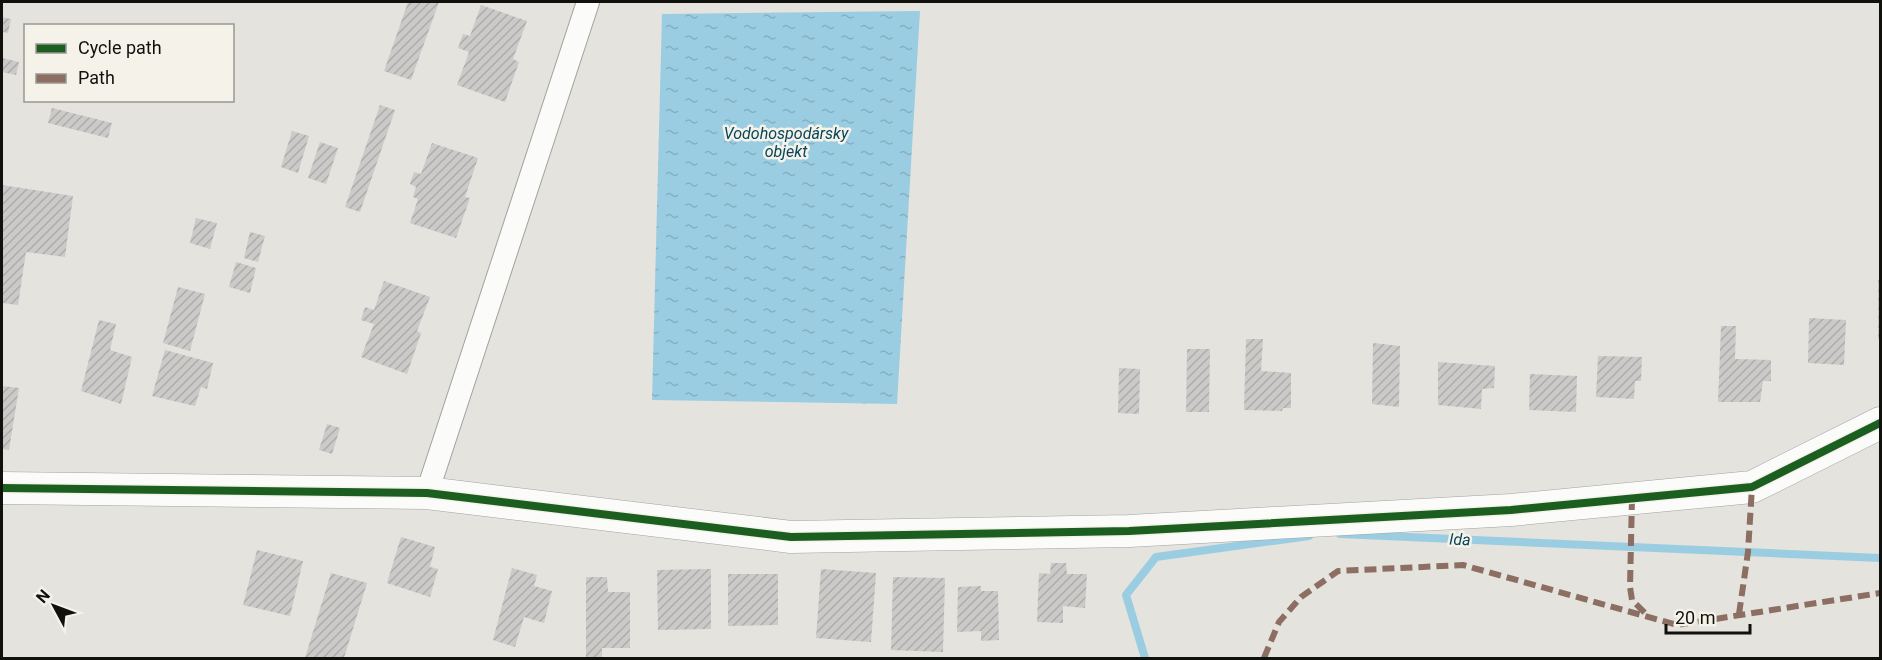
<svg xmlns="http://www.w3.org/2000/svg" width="1882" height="660" font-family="Roboto,sans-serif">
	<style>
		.water { fill: url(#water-ripples) }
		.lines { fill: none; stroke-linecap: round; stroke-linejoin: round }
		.stream { stroke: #9bcde2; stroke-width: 8 }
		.building { fill: url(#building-hatch) }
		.street-casing { stroke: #a3a29f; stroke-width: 24 }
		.secondary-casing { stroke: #a3a29f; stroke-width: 33 }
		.street { stroke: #fbfbfa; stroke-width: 22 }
		.secondary { stroke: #fbfbfa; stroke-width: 32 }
		.quiet { stroke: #8d6e63; stroke-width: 6; stroke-dasharray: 12 6; stroke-linecap: butt }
		.cycleway-casing { stroke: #f4f2e9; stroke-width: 11 }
		.cycleway { stroke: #1b5e20; stroke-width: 8 }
		.labels { text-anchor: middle; stroke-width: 5; stroke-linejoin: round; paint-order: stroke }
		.water-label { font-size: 16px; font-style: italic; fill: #07465c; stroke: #f4f2e9 }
	</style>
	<defs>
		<pattern id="water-ripples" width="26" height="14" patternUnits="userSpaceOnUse" patternTransform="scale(1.5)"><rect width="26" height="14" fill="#9bcde2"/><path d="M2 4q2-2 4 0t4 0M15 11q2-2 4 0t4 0" fill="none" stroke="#84afc1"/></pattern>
		<pattern id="building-hatch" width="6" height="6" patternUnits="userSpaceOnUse" patternTransform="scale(1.5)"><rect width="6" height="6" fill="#cbcac9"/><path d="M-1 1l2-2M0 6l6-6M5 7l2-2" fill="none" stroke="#adacab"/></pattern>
	</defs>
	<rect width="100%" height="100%" fill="#e4e3de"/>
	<path class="water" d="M920,11L897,404L652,400L662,14Z"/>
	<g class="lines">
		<path class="stream" d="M1340,534L1880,558
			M1145,658L1126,595L1156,557L1309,536"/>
	</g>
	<path class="building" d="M408,2H439L411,80L384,71Z
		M481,5L527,21L513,59L519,62L505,102L457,85L469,52L458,48L463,34L470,36Z
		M2,17L11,19L8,33L2,32Z
		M2,58L19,62L16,75L2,72Z
		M380,105L395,110L360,212L345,207Z
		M52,108L112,123L108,138L48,123Z
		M292,131L309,136L298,173L281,167Z
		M320,142L338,148L326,184L308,178Z
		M432,143L478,158L465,197L470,198L456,238L410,223L418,199L413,197L416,187L410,184L414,172L421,174Z
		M2,185L73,196L65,257L26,252L18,305L2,303Z
		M196,218L217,223L210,249L190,243Z
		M250,232L265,236L258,262L244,258Z
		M236,262L256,268L250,293L229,287Z
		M1878,280H1880V339H1878Z
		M384,281L430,297L417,331L421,333L407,374L361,357L374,324L361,320L365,307L374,310Z
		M178,287L205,294L190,351L163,343Z
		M1809,318L1846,320L1844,365L1808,363Z
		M99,320L116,324L110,350L132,357L121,404L81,391Z
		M1721,326H1736L1735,359L1771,360V381H1763L1760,402H1718Z
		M1246,339H1263L1261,371L1291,373V408H1283L1282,411L1244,410Z
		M1373,343L1400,346L1399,407L1372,404Z
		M1187,349H1210L1209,412H1186Z
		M165,350L213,363L207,389L201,387L195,406L152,396Z
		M1598,356L1642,357L1641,381H1635L1634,399L1596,397Z
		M1438,362L1495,366L1494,388L1482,389L1481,409L1438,405Z
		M1119,368L1140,369L1139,414L1118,413Z
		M1530,374L1577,376L1576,412L1529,410Z
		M2,386L19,388L9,450L2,449Z
		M327,424L340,428L332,454L319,450Z
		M401,537L435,547L430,567L438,569L430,597L387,583Z
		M257,550L303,561L290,616L243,605Z
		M1051,563H1066L1067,574H1087L1085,608L1063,606V623L1037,622L1039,573L1050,574Z
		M512,568L537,575L534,586L552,591L544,623L524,617L515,647L493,640Z
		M711,569V629L658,630L657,570Z
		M821,569L876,573L871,642L816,638Z
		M331,573L367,583L344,658H305Z
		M728,574H778V625L728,626Z
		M586,577H607L608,592H630V648H602V658H586Z
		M893,577L945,578L943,652L891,650Z
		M981,586V591H998L999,640L981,641V631L957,632L958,587Z"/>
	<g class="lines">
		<defs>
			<path id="street" d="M427,493L588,2"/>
			<path id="secondary" d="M2,488L427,493L791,537L1129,531L1511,510L1752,487L1880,423"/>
		</defs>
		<use href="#street" class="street-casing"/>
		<use href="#secondary" class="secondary-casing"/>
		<use href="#street" class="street"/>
		<use href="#secondary" class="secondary"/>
		<path class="quiet" d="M1632,498L1630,587L1632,600L1649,617
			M1739,614L1748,552L1752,487
			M1264,658L1279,622L1301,597L1338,571L1463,565L1677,625L1880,593"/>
		<defs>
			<path id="cycleway" d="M2,488L427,493L791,537L1129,531L1511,510L1752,487L1880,423"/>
		</defs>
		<use href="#cycleway" class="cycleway-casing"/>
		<use href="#cycleway" class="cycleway"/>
	</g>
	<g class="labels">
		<g class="water-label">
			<text x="786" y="139">Vodohospodársky<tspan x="786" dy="18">objekt</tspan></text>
			<text transform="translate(1460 539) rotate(2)" y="6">Ida</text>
		</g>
	</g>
	<rect width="1882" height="660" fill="none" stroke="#10100d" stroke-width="6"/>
	<rect x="24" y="24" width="210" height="78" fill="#f4f2e9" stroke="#999891" stroke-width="1.5"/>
	<rect x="36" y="44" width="30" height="9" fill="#1b5e20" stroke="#999891" stroke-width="1.5"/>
	<text x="78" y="54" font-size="18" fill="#10100d">Cycle path</text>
	<rect x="36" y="74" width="30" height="9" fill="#8d6e63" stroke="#999891" stroke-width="1.5"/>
	<text x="78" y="84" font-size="18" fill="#10100d">Path</text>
	<g transform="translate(54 606) rotate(311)" stroke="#f4f2e9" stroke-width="4.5" paint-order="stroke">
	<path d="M0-4.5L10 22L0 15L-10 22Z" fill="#10100d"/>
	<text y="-9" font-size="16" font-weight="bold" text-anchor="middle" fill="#10100d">N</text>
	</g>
	<path d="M1666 624v9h84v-9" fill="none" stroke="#10100d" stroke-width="3"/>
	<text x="1675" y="624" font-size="18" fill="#10100d" stroke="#f4f2e9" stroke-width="4.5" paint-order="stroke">20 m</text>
</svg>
